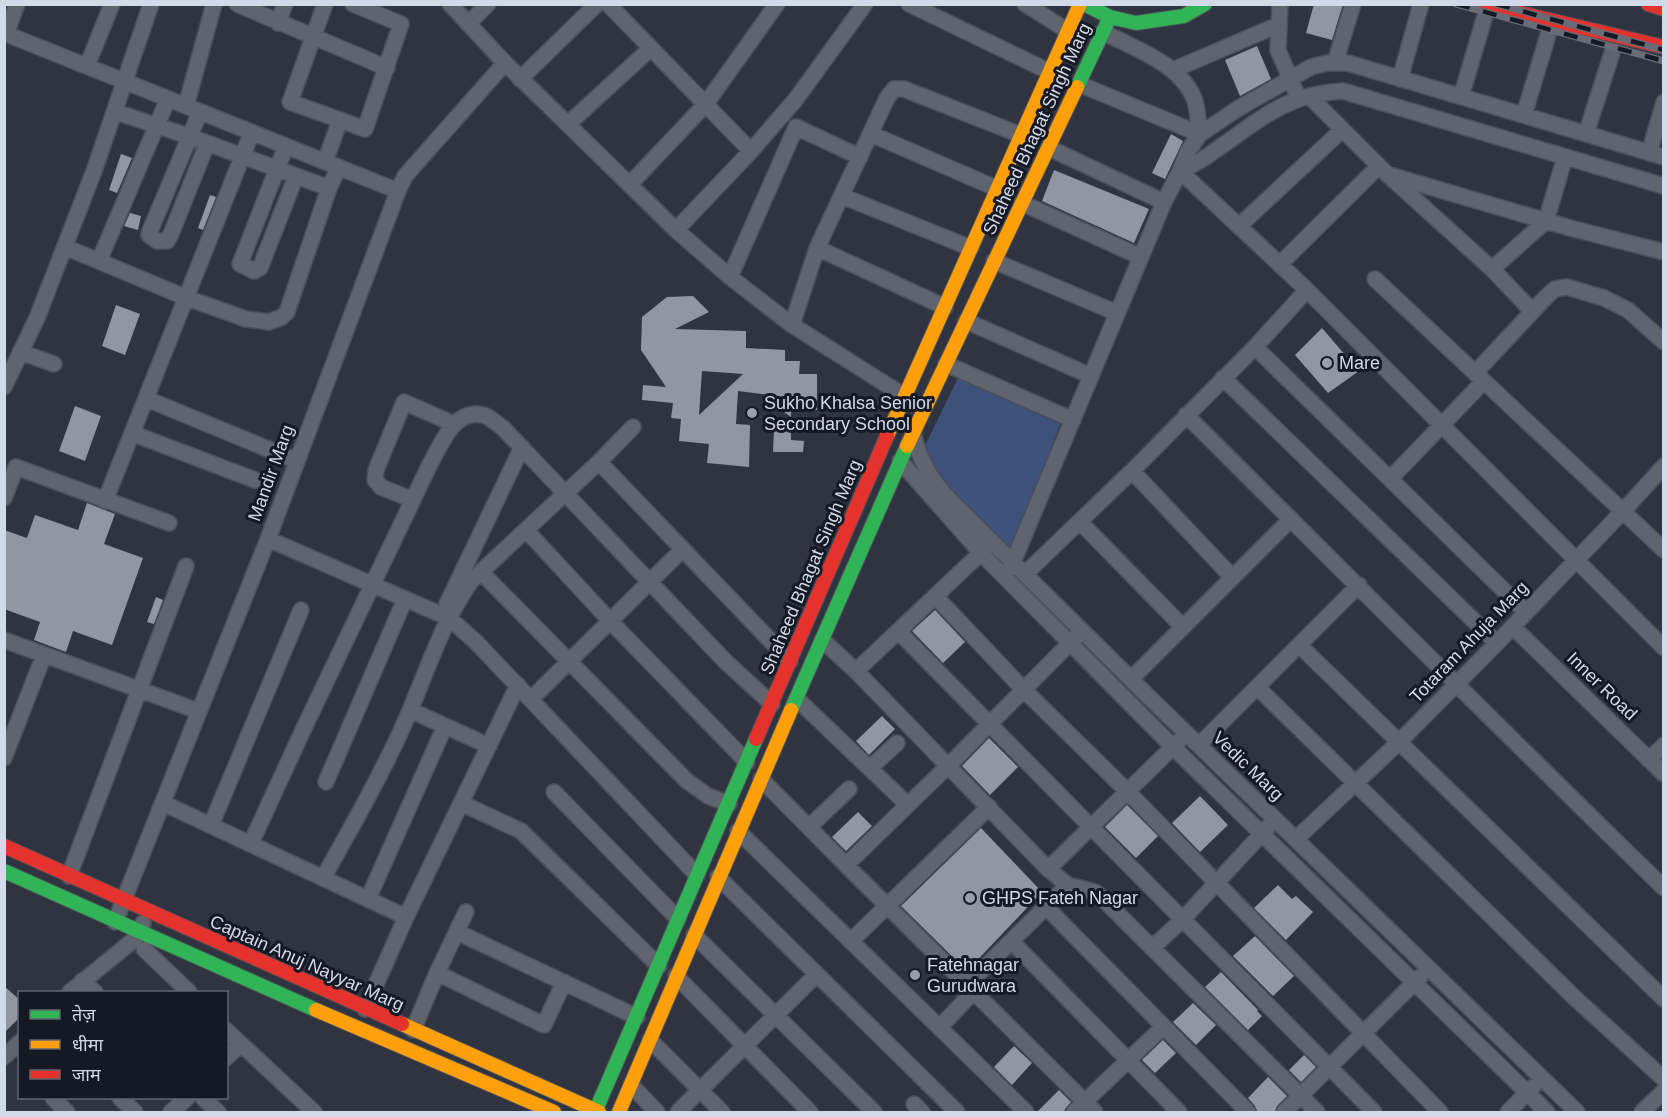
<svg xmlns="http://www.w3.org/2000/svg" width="1668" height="1117" font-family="Helvetica,'Noto Sans Devanagari',sans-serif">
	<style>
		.green { fill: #3e517d }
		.building { fill: #9196a1; fill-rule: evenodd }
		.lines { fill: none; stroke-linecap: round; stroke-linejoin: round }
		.street-casing { stroke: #4b4f59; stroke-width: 18 }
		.fast-casing { stroke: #4b4f59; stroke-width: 16 }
		.slow-casing { stroke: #4b4f59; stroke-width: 16 }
		.jam-casing { stroke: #4b4f59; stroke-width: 16 }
		.street { stroke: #5f646e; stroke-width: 15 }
		.fast { stroke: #30b455; stroke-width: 14 }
		.slow { stroke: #ff9f0a; stroke-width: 14 }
		.jam { stroke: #e5322d; stroke-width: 14 }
		.rail-casing { stroke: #696c76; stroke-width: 7 }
		.rail { stroke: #151924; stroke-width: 4.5; stroke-dasharray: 14; stroke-linecap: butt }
		.poi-dot { fill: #999fad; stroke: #151924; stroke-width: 2 }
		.labels { text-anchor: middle; stroke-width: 6; stroke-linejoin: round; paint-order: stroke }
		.street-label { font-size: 18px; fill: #d2d9e8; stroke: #151924 }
		.poi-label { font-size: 18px; fill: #d2d9e8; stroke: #151924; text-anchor: start }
	</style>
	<rect width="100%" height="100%" fill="#2f3440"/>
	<path class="green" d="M958,378L1060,424L1009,562L942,514L918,460Z"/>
	<path class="building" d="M1314,4H1343L1332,40L1306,33Z
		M1257,46L1271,79L1240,96L1225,60Z
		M1171,134L1183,141L1165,179L1152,173Z
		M121,154L132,158L117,193L109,190Z
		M1054,170L1149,209L1134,243L1042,201Z
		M210,195L216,197L203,230L198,228Z
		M130,213L141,216L138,230L124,226Z
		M693,296L709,312L675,329L746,331V348L785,350V361H800L799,374H817V410H791V417L777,407L779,396L738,391L736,424L750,425L749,467L707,463L709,444L679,441L681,419L671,418L673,403L642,400L643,385L666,387L641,350L642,317L667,297ZM702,371L743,374L699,415Z
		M116,305L140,314L125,355L102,346Z
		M1322,328L1359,371L1328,393L1295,355Z
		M75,406L101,416L85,461L59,451Z
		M774,428L791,430V440L804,441L803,452H773Z
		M87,503L115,514L104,544L143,558L112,645L73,631L66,652L34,640L40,622L4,609V530L27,538L35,515L78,530Z
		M156,597L163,600L154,624L147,622Z
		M935,610L965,642L943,663L912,631Z
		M882,716L895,729L869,755L856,741Z
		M989,738L1018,767L990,795L962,766Z
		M1200,796L1228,825L1200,852L1172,823Z
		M1127,805L1158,836L1136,858L1105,827Z
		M858,812L872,826L846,851L832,837Z
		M981,828L1042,892L967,971L901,906Z
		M1278,885L1292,899L1296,896L1313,912L1286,940L1254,908Z
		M1255,936L1294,976L1273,996L1233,956Z
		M1221,972L1258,1010L1257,1011L1262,1016L1248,1030L1205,987Z
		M4,986L20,1000V1017L4,1033Z
		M1193,1003L1216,1025L1196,1045L1173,1022Z
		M1163,1040L1176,1053L1155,1073L1142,1060Z
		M1014,1046L1032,1063L1012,1085L994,1067Z
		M1304,1055L1316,1067L1301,1082L1289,1070Z
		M1268,1077L1287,1096L1277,1106L1275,1113H1257L1255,1106L1248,1098Z
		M1059,1090L1071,1102L1065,1109L1064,1113H1036Z"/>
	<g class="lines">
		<defs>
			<path id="street" d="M237,4L387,68
				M325,4L290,102L365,129L401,24L353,4
				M450,4L505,63L676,230L730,277L792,325L906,397
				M608,4L751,151
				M909,4L1050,72
				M1025,4L1068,31
				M1280,4L1278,50L1299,99
				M278,23L285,4
				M468,24L488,4
				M1103,32C1135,49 1182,64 1195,101C1198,111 1198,123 1200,134
				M4,33L398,191
				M6,34L17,4
				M1335,63L1353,4
				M87,66L112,4
				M1173,70L1278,25
				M520,79L597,4
				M1400,79L1421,4
				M1079,84L1200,134
				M1309,96L1387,174L1492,269L1532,311
				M1461,97L1484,19
				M186,106L214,4
				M116,112L188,136L329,188
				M200,112L150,231L149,235L157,241H167L171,234L207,144
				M1524,115L1548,35
				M568,124L650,49
				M871,134L998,189
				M1586,134L1612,53
				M286,146L240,264L254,271L260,268L296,176
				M1049,148L1164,202
				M1649,153L1664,102
				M325,162L340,120
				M1180,171L1307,290L1664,648
				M1180,171C1223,152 1256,113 1302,98C1315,94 1329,92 1343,91L1664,186
				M1393,176L1570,228L1664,252
				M630,184L705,105L777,4
				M842,196L971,248
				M1022,203L1141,257
				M1239,226L1342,130
				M676,230L751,151L796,99L865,4
				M65,247L187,298L246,319L269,322L282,317L287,312L329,188L339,167
				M817,248L945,307
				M99,261L168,99
				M994,261L1117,313
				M1280,264L1379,166
				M1492,269L1546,221L1565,157
				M730,277L796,127L860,157
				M1375,279L1664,550
				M966,321L1091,376
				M792,325L817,248L887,98L894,89H904L1021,135
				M1255,347L1526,612
				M20,352L54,364
				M946,364L1073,420
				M1475,373L1546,297L1555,289L1567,287L1604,298L1628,310L1664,342
				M1223,378L1497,643
				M4,387L37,318L94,171L151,4
				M147,399L297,461
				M1186,415C1345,573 1503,732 1664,888
				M913,433C919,460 931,481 951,501L1152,700L1577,1112
				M134,434L255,480
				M900,461L981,553L1173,747L1547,1112
				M599,462L790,661
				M1132,471L1232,577
				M1390,479L1484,381
				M4,498L16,467L169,523
				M413,500L381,487L375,480L376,470L404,402L454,424
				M105,501L252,132
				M1080,522L1183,627
				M526,530L614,625L747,762
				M268,539L449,618L476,642L697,875
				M481,572L687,781L708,796L729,804
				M1025,574L1132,471L1255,347L1307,290
				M1004,576L1013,562L1164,202L1180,171L1188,151L1200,134L1239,108L1311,67L1327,63H1348L1664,157
				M935,596L1024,690L1127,791L1440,1112
				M447,604L522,447
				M1513,627L1664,774
				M898,631L1091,827L1048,869
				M1076,637L948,766L846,865L1095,1112
				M4,640L198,711
				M822,640L856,671L1048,869L1068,885L1095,892L1102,898L1317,1112
				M1299,645L1664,999
				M856,671L987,547
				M1131,679L1291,519
				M1257,687L1576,999L1664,1079
				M531,699L683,549
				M797,699L908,805
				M410,710L489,746
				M1180,740L1091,827L1374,1112
				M1199,745L1359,585
				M4,758L44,655
				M1649,760L1664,745
				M870,768L897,743
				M761,779L846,865
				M326,782L405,599
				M554,792L678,919
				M163,803L406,917
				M461,803L521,831L659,966
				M211,825L301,610
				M809,827L849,789
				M738,831L1026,1112
				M1296,839L1398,743L1497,643L1624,510L1664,466
				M251,843L304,728L430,464C441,445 454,408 483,415C489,416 497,424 503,428L725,661L772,704
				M69,876L186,566
				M718,877L957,1112
				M323,878C350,830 377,783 400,733C424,682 439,626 472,580L599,462L633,427
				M368,899L445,726
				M1046,907L1248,1112
				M115,922L268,539L398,191L405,176L505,63
				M457,932L637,1017
				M694,935L874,1112
				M851,941L989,807
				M1012,942L1179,1112
				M1152,948L1183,919L1268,827
				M144,949L189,992
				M437,973L544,1025L564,982
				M676,976L810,1112
				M82,981L95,992
				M967,985L1068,885
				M70,992L136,938L143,923
				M365,1009L406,917L518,685
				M940,1027L974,991
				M226,1030L314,1112
				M413,1030L437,973L466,912
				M650,1040L722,1112
				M4,1057L20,1042
				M226,1058L241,1044
				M631,1085L657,1112
				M53,1098L67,1112
				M120,1098L135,1112
				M203,1098L218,1112
				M914,1104L922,1112
				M171,1112L187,1098
				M678,1112L816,975
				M1074,1112L1163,1027
				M1284,1112L1420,977
				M1508,1112L1533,1087
				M1642,1112L1664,1091"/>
			<path id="fast" d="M1084,4L1110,17L1136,23L1184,16L1205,4
				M1077,87L1110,17
				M791,710L907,446
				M4,871L316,1010
				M595,1112L756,739"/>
			<path id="slow" d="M887,436L1080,4
				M907,446L1077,87
				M316,1010L554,1112
				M402,1024L599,1112
				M619,1112L791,710"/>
			<path id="jam" d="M1482,4L1664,47
				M1648,4L1664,9
				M756,739L887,436
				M4,846L402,1024"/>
		</defs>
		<use href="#street" class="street-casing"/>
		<use href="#fast" class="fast-casing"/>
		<use href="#slow" class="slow-casing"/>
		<use href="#jam" class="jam-casing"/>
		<use href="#street" class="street"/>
		<use href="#fast" class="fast"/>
		<use href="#slow" class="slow"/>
		<use href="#jam" class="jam"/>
		<defs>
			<path id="rail" d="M1456,4L1664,61
				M1496,4L1664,50"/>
		</defs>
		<use href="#rail" class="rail-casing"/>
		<use href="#rail" class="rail"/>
	</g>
	<g class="poi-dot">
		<circle cx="1327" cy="363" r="6"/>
		<circle cx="752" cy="413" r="6"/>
		<circle cx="970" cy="898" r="6"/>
		<circle cx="915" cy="975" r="6"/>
	</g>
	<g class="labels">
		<g class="street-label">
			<text transform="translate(1037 129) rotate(-65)" y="6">Shaheed Bhagat Singh Marg</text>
			<text transform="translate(271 473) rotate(-70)" y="6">Mandir Marg</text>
			<text transform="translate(811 567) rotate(-67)" y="6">Shaheed Bhagat Singh Marg</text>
			<text transform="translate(1469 642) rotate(-46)" y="6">Totaram Ahuja Marg</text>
			<text transform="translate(1602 686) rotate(44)" y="6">Inner Road</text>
			<text transform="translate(1248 766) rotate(44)" y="6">Vedic Marg</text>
			<text transform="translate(307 963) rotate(24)" y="6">Captain Anuj Nayyar Marg</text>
		</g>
		<g class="poi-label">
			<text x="1339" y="369">Mare</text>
			<text x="764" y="409">Sukho Khalsa Senior<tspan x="764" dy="21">Secondary School</tspan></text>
			<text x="982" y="904">GHPS Fateh Nagar</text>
			<text x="927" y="971">Fatehnagar<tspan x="927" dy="21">Gurudwara</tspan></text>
		</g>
	</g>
	<rect width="1668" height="1117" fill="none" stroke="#d2d9e8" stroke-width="12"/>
	<rect x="18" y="991" width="210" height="108" fill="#151924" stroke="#616672" stroke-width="1.5"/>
	<rect x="30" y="1010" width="30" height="9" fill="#30b455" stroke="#616672" stroke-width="1.5"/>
	<text x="72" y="1021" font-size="18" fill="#d2d9e8">तेज़</text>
	<rect x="30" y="1040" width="30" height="9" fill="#ff9f0a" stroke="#616672" stroke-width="1.5"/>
	<text x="72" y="1051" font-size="18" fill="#d2d9e8">धीमा</text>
	<rect x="30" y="1070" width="30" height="9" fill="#e5322d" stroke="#616672" stroke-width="1.5"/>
	<text x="72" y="1081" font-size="18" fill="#d2d9e8">जाम</text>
</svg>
